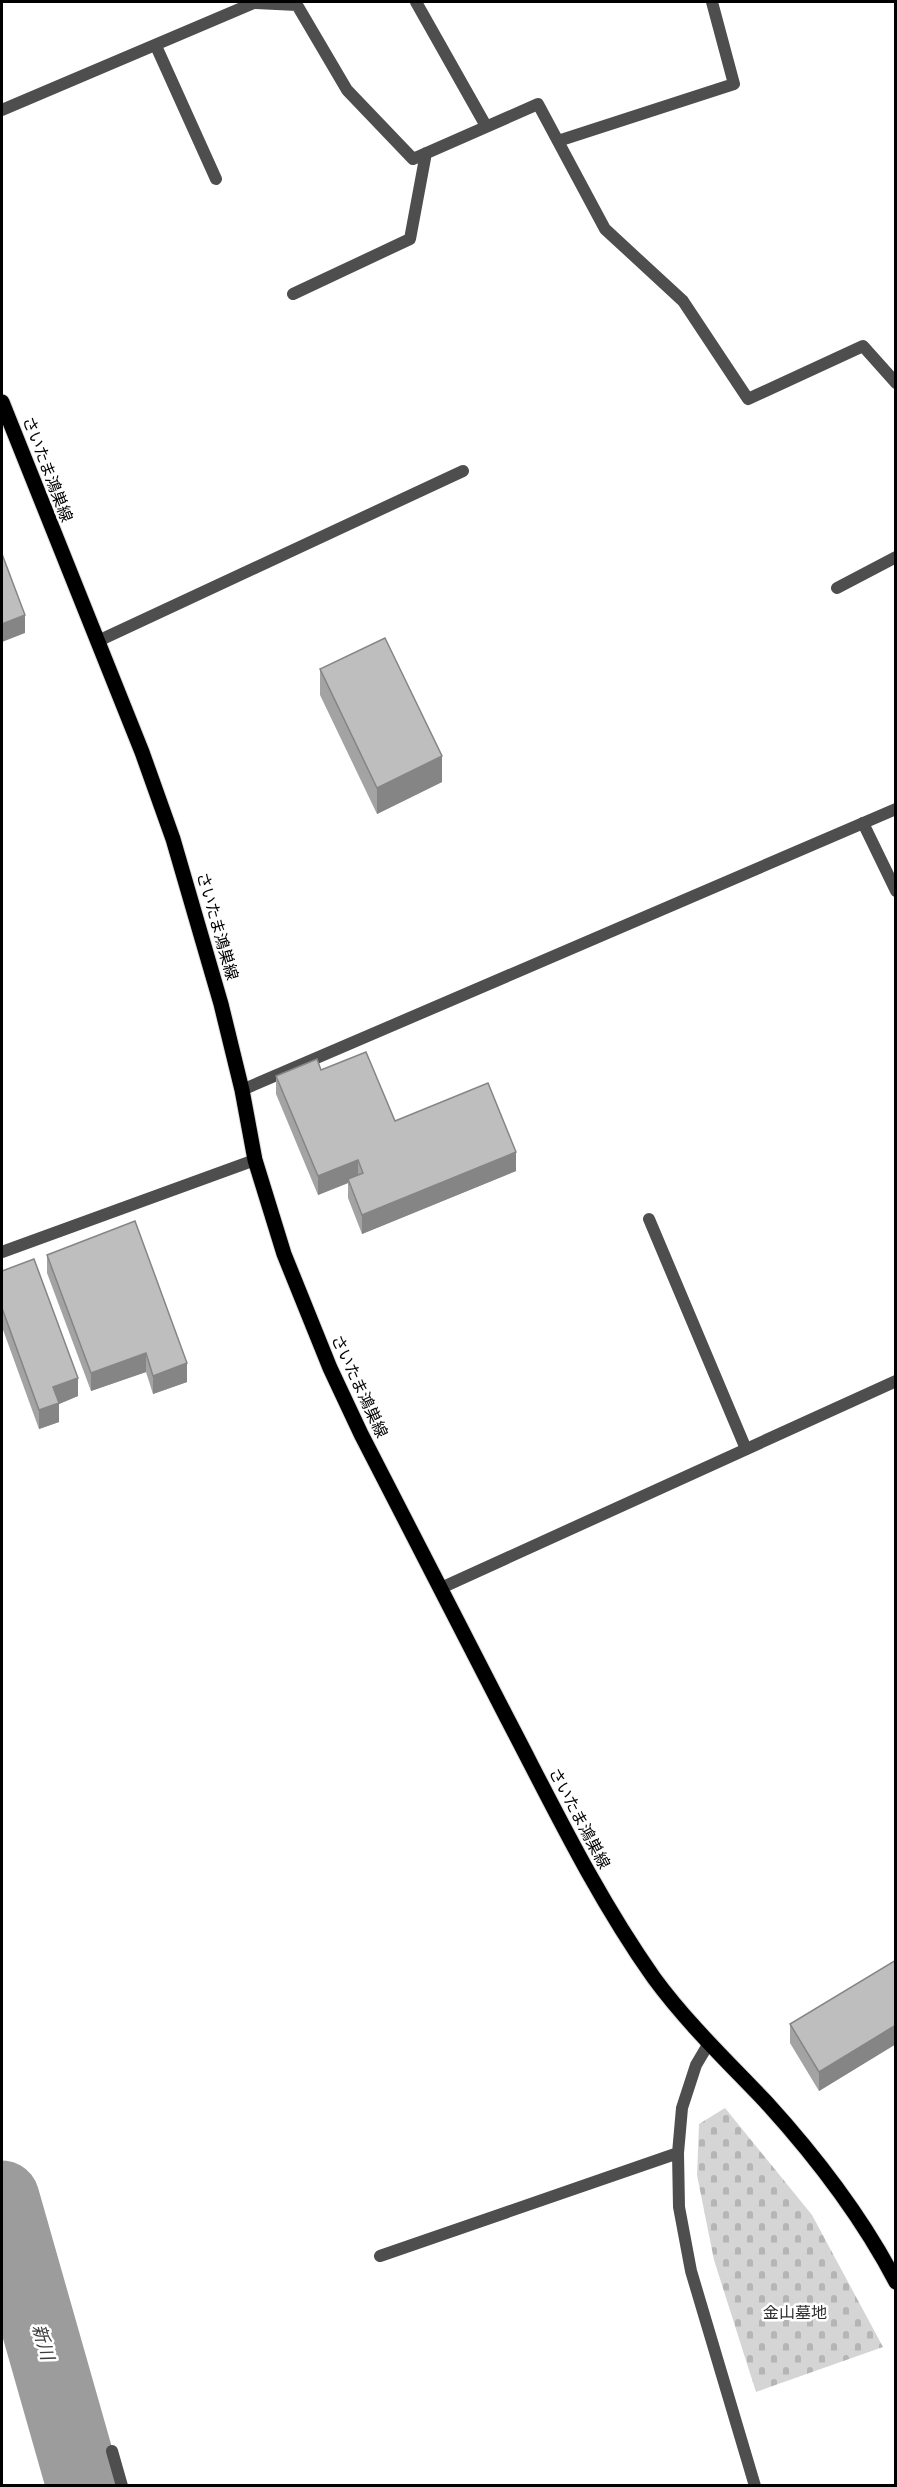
<svg xmlns="http://www.w3.org/2000/svg" width="897" height="2487" font-family="'Nunito Sans','Noto Sans JP',sans-serif">
	<style>
		.cemetery { fill: url(#cemetery-stones) }
		.lines { fill: none; stroke-linecap: round; stroke-linejoin: round }
		.river { stroke: #9c9c9c; stroke-width: 75 }
		.primary-casing { stroke: #dbdbdb; stroke-width: 17 }
		.service { stroke: #4e4e4e; stroke-width: 12 }
		.minor { stroke: #4e4e4e; stroke-width: 12 }
		.tertiary { stroke: #4e4e4e; stroke-width: 12 }
		.primary { stroke: #000; stroke-width: 15 }
		.wall { fill: #a3a3a3 }
		.shaded-wall { fill: #858585 }
		.building { fill: #bebebe; stroke: #858585; stroke-width: 1.5 }
		.labels { text-anchor: middle; stroke-width: 5; stroke-linejoin: round; paint-order: stroke }
		.street-label { font-size: 16px; fill: #000; stroke: #fff }
		.park-label { font-size: 16px; fill: #2c2c2c; stroke: #fff }
		.water-label { font-size: 18px; font-style: italic; fill: #3d3d3d; stroke: #fff }
	</style>
	<defs>
		<pattern id="cemetery-stones" width="16" height="16" patternUnits="userSpaceOnUse" patternTransform="scale(1.5)"><rect width="16" height="16" fill="#d5d5d5"/><path d="M2 7V4a2 2 0 0 1 4 0v3zM10 15v-3a2 2 0 0 1 4 0v3z" fill="#b5b5b5"/></pattern>
	</defs>
	<rect width="100%" height="100%" fill="#fff"/>
	<path class="cemetery" d="M725,2108L812,2215L883,2347L756,2392L714,2260L697,2175L699,2124Z"/>
	<g class="lines">
		<path class="river" d="M2,2198L84,2486"/>
		<defs>
			<path id="primary" d="M2,402L142,752L173,839L221,1004L242,1090L255,1160L284,1254L330,1368L361,1434C409,1529 459,1623 507,1718C553,1806 596,1896 654,1978C687,2023 728,2062 766,2102C817,2158 861,2215 896,2282"/>
		</defs>
		<use href="#primary" class="primary-casing"/>
		<path class="service" d="M863,823L896,891
			M649,1219L746,1449"/>
		<path class="minor" d="M416,2L486,126
			M256,3L297,5L347,90L413,159L538,104L605,229L683,301L748,399L863,346L896,383
			M156,46L216,179
			M2,110L256,2
			M558,141L734,84L712,2
			M293,294L410,239L426,153
			M837,588L896,557
			M98,641L463,471
			M242,1090L896,809
			M2,1252L255,1160
			M709,2043L696,2065L682,2108L678,2153L679,2207L691,2271L755,2486
			M380,2256L678,2153
			M112,2451L122,2486"/>
		<path class="tertiary" d="M441,1588L896,1381"/>
		<use href="#primary" class="primary"/>
	</g>
	<path class="wall" d="M320,669L442,782L377,814L320,695Z
		M321,1070L395,1121L516,1171L362,1234L348,1198V1183L318,1195L276,1094V1076Z
		M47,1255L187,1382L153,1394L146,1372L91,1391L47,1273Z
		M2,1271L78,1396L59,1404V1422L39,1429L2,1327Z
		M896,1960V2044L819,2091L790,2043V2024Z"/>
	<path class="shaded-wall" d="M25,615V633L2,642V624Z
		M442,756V782L377,814V788Z
		M516,1152V1171L362,1234V1215Z
		M358,1160V1179H348V1183L318,1195V1176Z
		M146,1353V1372L91,1391V1373Z
		M187,1363V1382L153,1394V1376Z
		M78,1378V1396L59,1404V1422L39,1429V1410L53,1387Z
		M896,2025V2044L819,2091V2072Z"/>
	<path class="building" d="M2,554L25,615L2,624Z
		M385,638L442,756L377,788L320,669Z
		M366,1052L395,1121L488,1083L516,1152L362,1215L348,1179L363,1173L358,1160L318,1176L276,1076L317,1059L321,1070Z
		M135,1221L187,1363L153,1376L146,1353L91,1373L47,1255Z
		M34,1259L78,1378L53,1387L59,1403L39,1410L2,1308V1271Z
		M896,1960V2025L819,2072L790,2024Z"/>
	<g class="labels">
		<g class="street-label">
			<text transform="translate(48 469) rotate(69)" y="6">さいたま鴻巣線</text>
			<text transform="translate(218 926) rotate(74)" y="6">さいたま鴻巣線</text>
			<text transform="translate(360 1386) rotate(65)" y="6">さいたま鴻巣線</text>
			<text transform="translate(580 1818) rotate(62)" y="6">さいたま鴻巣線</text>
		</g>
		<g class="park-label">
			<text x="795" y="2318">金山墓地</text>
		</g>
		<g class="water-label">
			<text transform="translate(43 2342) rotate(74)" y="6">新川</text>
		</g>
	</g>
	<rect width="897" height="2487" fill="none" stroke="#000000" stroke-width="6"/>
</svg>
